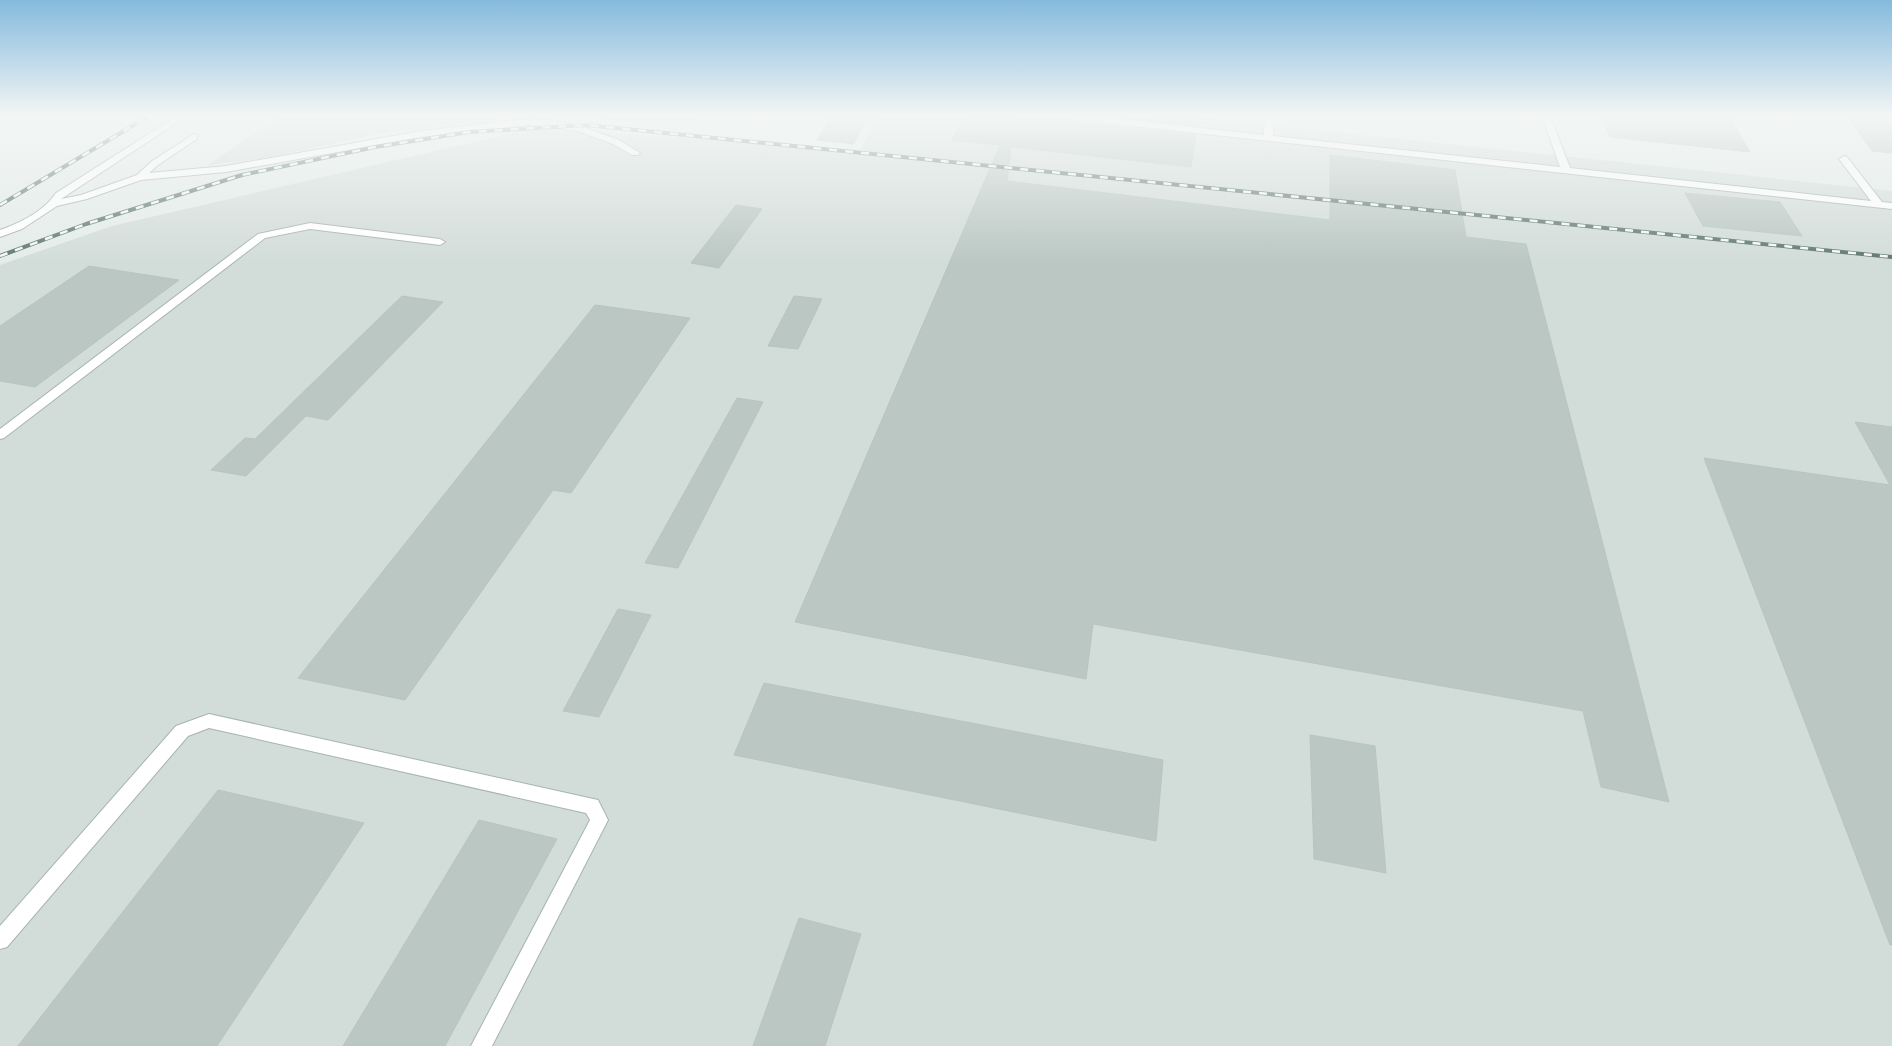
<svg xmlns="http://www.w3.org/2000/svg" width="1892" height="1046" font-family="'Noto Sans',sans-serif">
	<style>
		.built { fill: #d2dcd8 }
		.building { fill: #bac7c2; stroke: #b7c5c0 }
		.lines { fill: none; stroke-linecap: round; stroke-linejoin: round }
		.lane-casing { stroke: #a7b4b0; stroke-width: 2 }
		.lane { fill: #fff; fill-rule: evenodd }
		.rail-casing { stroke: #607871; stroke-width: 4 }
		.rail { stroke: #f4f9f7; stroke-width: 2.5; stroke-dasharray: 8; stroke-linecap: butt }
	</style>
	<rect width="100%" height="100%" fill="#e4ece9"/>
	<path class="built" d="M281,116H524L377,134L266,158L208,165Z
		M540,116H699L692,125H665L570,117Z
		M878,116H1185L1892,191V1046H0V265L112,226L535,128L860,150Z"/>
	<path class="building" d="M831,116H867L854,144L817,140Z
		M964,116H1009L1196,135L1191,167L1011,147L1007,181L1330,220V155L1455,170L1466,237L1526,244L1669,802L1601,787L1583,711L1093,624L1086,679L795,622L1000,145L952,140Z
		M1150,116H1199L1197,126L1150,120Z
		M1601,116H1729L1750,152L1610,137Z
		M1847,116H1892V153L1872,151Z
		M1685,193L1780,202L1802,236L1703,226Z
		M736,205L762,209L719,268L691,263Z
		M89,266L179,280L35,387L0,381V326Z
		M402,296L443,302L328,420L306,416L246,476L211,470L245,438L255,439Z
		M794,296L822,299L798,349L768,346Z
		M595,305L690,318L571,493L553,490L405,700L298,678Z
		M737,398L763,402L678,568L645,563Z
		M1855,422L1892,427V945H1890L1704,458L1890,485Z
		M618,609L651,615L599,717L563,711Z
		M764,683L1163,760L1156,841L734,755Z
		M1310,735L1375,746L1386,873L1314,859Z
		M218,790L364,823L217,1046H18Z
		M479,820L557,839L445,1046H343Z
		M799,918L861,934L825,1046H753Z"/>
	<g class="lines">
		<defs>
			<path id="lane" d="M177,116H187L61,199L81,195L137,175L152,161L194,134L197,135V139L158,165L149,173L226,166L421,131L527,119L548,120L583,127L619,140L640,153L638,155H632L613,144L578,131L548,126L527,125L421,137L226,172L141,180L87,199L57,206L22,229L0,237V230C20,223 44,211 56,193Z
				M1065,116H1094L1264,135L1265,116H1273V136L1560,167L1542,116H1550L1570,168L1871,201L1839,159L1844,156L1847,157L1882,202L1892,203V209L1069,119Z
				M310,223L440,239L445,242L440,245L310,229L265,238L4,438L0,439V429L258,234Z
				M209,714L598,800L608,820L492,1046H471L590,820L586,813L209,728L188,736L7,947L0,949V926L176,726Z"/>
		</defs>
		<use href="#lane" class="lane-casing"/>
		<use href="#lane" class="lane"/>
		<defs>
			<path id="rail" d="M0,205L149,116
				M0,256L86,224L242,175L375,147L469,132L586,125L1892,257"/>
		</defs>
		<use href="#rail" class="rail-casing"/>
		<use href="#rail" class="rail"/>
	</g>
	<linearGradient id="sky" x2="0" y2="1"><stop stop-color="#85badd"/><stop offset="0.44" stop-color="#f3f6f5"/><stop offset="1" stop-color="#f3f6f5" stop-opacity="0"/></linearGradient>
	<rect width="1892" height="263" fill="url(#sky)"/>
</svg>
